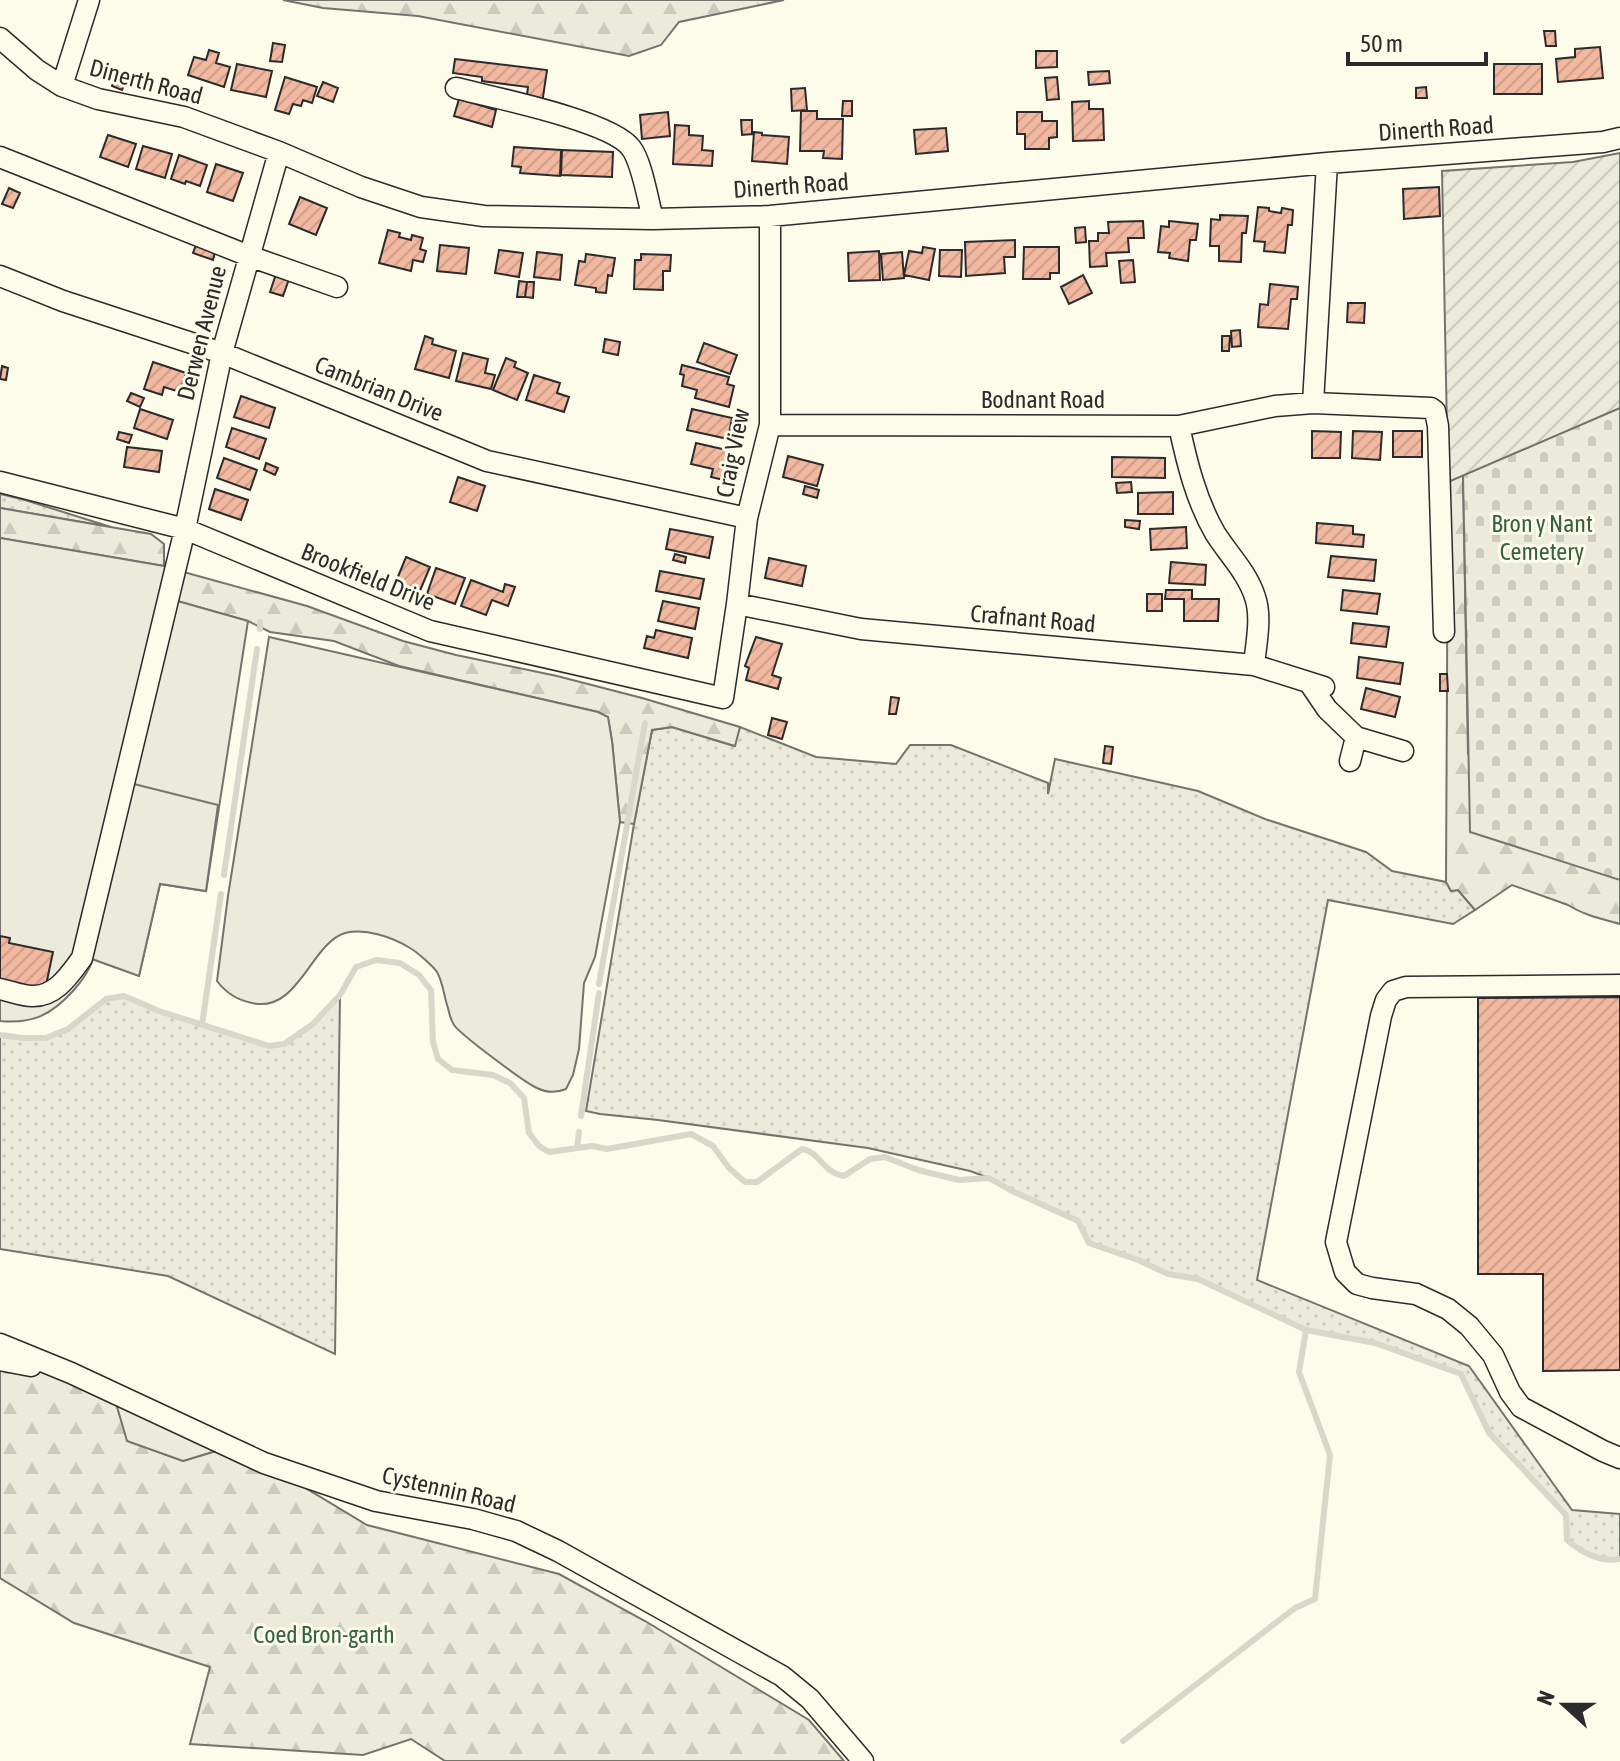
<svg xmlns="http://www.w3.org/2000/svg" width="1620" height="1761" font-family="'Asap Condensed',sans-serif">
	<style>
		.grass { fill: url(#grass-dots); stroke: #74746e; stroke-width: 2 }
		.forest { fill: url(#forest-firs); stroke: #74746e; stroke-width: 2 }
		.cemetery { fill: url(#cemetery-stones); stroke: #74746e; stroke-width: 2 }
		.park { fill: #ecebdb; stroke: #74746e; stroke-width: 2 }
		.garden { fill: url(#garden-furrows); stroke: #74746e; stroke-width: 2 }
		.parking { fill: #eceadb; stroke: #74746e; stroke-width: 2 }
		.lines { fill: none; stroke-linecap: round; stroke-linejoin: round }
		.stream { stroke: #d8d7c9; stroke-width: 6 }
		.building { fill: url(#building-hatch); stroke: #2b2b2b; stroke-width: 2 }
		.minor-casing { stroke: #2b2b2b; stroke-width: 23 }
		.minor { stroke: #fdfbea; stroke-width: 20 }
		.labels { text-anchor: middle; stroke-width: 6; stroke-linejoin: round; paint-order: stroke }
		.street-label { font-size: 24px; fill: #2b2b2b; stroke: #fdfbea }
		.park-label { font-size: 24px; fill: #34623c; stroke: #fdfbea }
	</style>
	<defs>
		<pattern id="grass-dots" width="8" height="8" patternUnits="userSpaceOnUse" patternTransform="scale(2)"><rect width="8" height="8" fill="#ecebdb"/><path d="M2 2h.1M6 6h.1" fill="none" stroke="#cbcabc" stroke-width="1.8" stroke-linecap="round"/></pattern>
		<pattern id="forest-firs" width="22" height="20" patternUnits="userSpaceOnUse" patternTransform="scale(2)"><rect width="22" height="20" fill="#ecebdb"/><path d="M5 1l3.5 6h-7zM16 11l3.5 6h-7z" fill="#cbcabc"/></pattern>
		<pattern id="cemetery-stones" width="16" height="16" patternUnits="userSpaceOnUse" patternTransform="scale(2)"><rect width="16" height="16" fill="#ecebdb"/><path d="M2 7V4a2 2 0 0 1 4 0v3zM10 15v-3a2 2 0 0 1 4 0v3z" fill="#cbcabc"/></pattern>
		<pattern id="garden-furrows" width="10" height="10" patternUnits="userSpaceOnUse" patternTransform="scale(2)"><rect width="10" height="10" fill="#ecebdb"/><path d="M-1 1l2-2M0 10L10 0M9 11l2-2" fill="none" stroke="#cbcabc"/></pattern>
		<pattern id="building-hatch" width="6" height="6" patternUnits="userSpaceOnUse" patternTransform="scale(2)"><rect width="6" height="6" fill="#f2b8a0"/><path d="M-1 1l2-2M0 6l6-6M5 7l2-2" fill="none" stroke="#d09e8a"/></pattern>
	</defs>
	<rect width="100%" height="100%" fill="#fdfbea"/>
	<path class="grass" d="M0,494L25,500L111,527L0,508Z
		M672,727L734,746L740,727L816,757L896,764L910,745H951L1048,783V794L1055,759L1198,791L1265,819L1366,852L1392,871L1446,882L1451,891L1458,890L1475,910L1453,924L1328,900L1257,1280L1469,1366L1572,1510L1620,1514V1558C1601,1561 1581,1552 1567,1540L1566,1515L1489,1433L1461,1374L1375,1343L1306,1330L1198,1279L1168,1274L1139,1260L1089,1243L1078,1221L1007,1188L989,1178L970,1171L868,1148L658,1120L600,1114L586,1111L634,824L652,730Z
		M340,995L335,1354L168,1276L0,1249V1035L23,1038H46L68,1029L106,999L124,996L159,1011L269,1046L284,1044L313,1024Z"/>
	<path class="forest" d="M283,0H784L679,22L661,45L629,56L418,16L323,8Z
		M1463,475L1468,754L1620,855V924C1602,919 1584,915 1568,905L1512,885L1475,910L1458,890L1451,891L1446,882L1448,482Z
		M0,508L151,534L164,544V566L0,538Z
		M180,571L307,606L403,641L456,655L557,676L642,698L740,727L735,746L672,727L652,730L634,824L620,822L612,741L608,718L598,712L399,666L334,641L270,632L248,621L173,600Z
		M0,1361L71,1373L113,1393L128,1441L183,1461L229,1447L264,1463L367,1525L559,1574L645,1621L809,1720L844,1761H445L411,1739L363,1755L190,1744L210,1667L74,1623L0,1578Z"/>
	<path class="cemetery" d="M1620,408V880L1470,832L1463,475Z"/>
	<path class="park" d="M0,538L164,566L180,571L174,600L248,621L206,891L160,884L139,976L93,959C89,972 81,982 73,991C51,1015 33,1024 0,1021Z
		M269,637L598,712L608,717L612,741L620,822L595,957L584,983L579,1049L573,1075L566,1089C556,1093 547,1093 537,1088C524,1082 461,1035 454,1025C451,1020 449,1013 448,1008C444,997 443,982 437,972C433,966 417,952 410,948C392,937 366,928 345,933C311,943 298,1014 252,1003C237,1000 226,993 217,981L228,896Z"/>
	<path class="garden" d="M1620,153V408L1448,482L1442,171L1573,162Z"/>
	<path class="parking" d="M134,784L218,805L206,891L160,884L139,976L92,959Z
		M113,1393L229,1447L183,1461L127,1441Z"/>
	<g class="lines">
		<path class="stream" d="M260,629V622
			M224,875L257,649
			M599,984L645,723
			M202,1025L221,894
			M0,1035L23,1038H46L68,1029L106,999L124,996L159,1011L269,1046L284,1044L313,1024L340,995L356,967L376,960L400,963L419,975L431,990L433,1042L438,1059L452,1070L493,1075L510,1083L524,1098L529,1133L539,1146L549,1152L592,1146L607,1149L691,1134L713,1146L729,1168L745,1182H757L802,1149C821,1152 821,1172 844,1176L870,1159L885,1157L918,1170L959,1180L989,1178L1012,1191L1078,1221L1089,1243L1138,1260L1168,1274L1198,1279L1306,1330L1375,1343L1461,1374L1489,1433L1566,1515L1567,1540C1581,1552 1601,1563 1620,1559
			M581,1116L599,993
			M577,1148L579,1132
			M1123,1741L1295,1608L1315,1599L1330,1455L1299,1372L1306,1330"/>
	</g>
	<path class="building" d="M1544,31H1555L1556,46H1546Z
		M273,43L285,45L282,62L270,61Z
		M1600,47L1603,78L1558,82L1556,59L1575,57V49Z
		M209,50L219,53L216,63L230,67L224,87L188,75L194,57L206,60Z
		M1036,51H1057V67L1036,68Z
		M455,59L547,70L542,104L526,102L528,87L482,81V77L453,73Z
		M237,64L272,71L266,97L231,90Z
		M1494,64H1542V94H1494Z
		M118,71L128,75L122,90L112,86Z
		M1109,71L1110,83L1089,85L1088,72Z
		M285,77L317,87L312,103L303,100L301,106L293,104L289,114L275,110Z
		M1057,77L1059,99L1047,100L1045,78Z
		M323,82L338,88L333,102L317,96Z
		M1426,87L1427,98H1416V88Z
		M805,88L807,110L792,111L791,89Z
		M459,99L496,110L492,127L454,116Z
		M843,101H852V116H842Z
		M1089,101V109H1103L1104,140L1073,141L1072,102Z
		M801,111H817V119H843L842,159L823,158L824,151H800Z
		M668,112L670,136L642,139L640,115Z
		M1017,112H1042V121H1057V137L1049,138V149H1025V134H1017Z
		M741,120H752V134L742,135Z
		M675,125L689,126V135L703,136L702,150L713,151L712,166L673,164Z
		M946,128L948,151L916,154L914,130Z
		M754,132L762,133V135L789,137L787,164L752,161Z
		M108,135L136,144L128,167L100,157Z
		M143,146L172,154L165,178L136,169Z
		M514,147L561,150L560,176L520,173L521,167L512,166Z
		M562,150L613,152L612,177L561,175Z
		M179,155L207,165L200,186L186,181L185,184L171,179Z
		M216,164L243,173L233,201L207,192Z
		M1439,187L1440,216L1404,219L1403,189Z
		M9,188L20,193L13,208L2,204Z
		M300,197L327,208L316,235L289,224Z
		M1258,207L1269,208V211L1281,213L1282,208L1293,210L1292,225H1288L1285,253L1264,251L1265,242L1254,241Z
		M1220,215L1248,216L1246,233H1242L1241,262L1219,261V246H1210L1211,219L1220,220Z
		M1143,221L1144,238H1128L1129,252L1106,253L1107,266L1090,267L1089,241H1098V233H1109L1108,222Z
		M1169,221L1198,224L1196,240H1190L1188,261L1169,258L1170,253L1158,252L1161,226L1169,227Z
		M1085,227L1086,242L1076,243L1075,228Z
		M388,230L400,233L399,237L411,240L412,235L423,238L420,249L426,251L423,262L413,260L411,271L379,263Z
		M1015,240V257H1004L1005,273L966,276L965,242Z
		M196,245L215,252L213,260L193,253Z
		M440,245L469,248L466,274L437,271Z
		M923,247L935,249L929,280L904,275L909,251L922,253Z
		M1024,247H1059V273H1050V279H1023Z
		M499,250L523,253L519,277L495,273Z
		M940,250H962L961,277L939,276Z
		M879,251L880,280L849,281L848,253Z
		M537,252L562,255L560,280L534,277Z
		M902,252L904,278L883,280L881,254Z
		M586,254L615,258L612,276L608,275L606,293L596,292V288L575,285L579,261L585,262Z
		M641,254L671,255L670,271H663V290L634,289L635,260H641Z
		M1133,260L1135,282L1121,283L1119,261Z
		M276,274L289,279L283,296L270,292Z
		M1083,275L1092,293L1069,304L1061,287Z
		M519,281L527,282L525,297H517Z
		M527,282H534L533,298L525,297Z
		M1270,284L1298,287L1297,299H1291L1288,329L1258,327L1260,304L1268,305Z
		M1348,303H1365L1364,323L1347,322Z
		M1240,330L1241,346L1232,347L1231,331Z
		M425,336L433,339L432,344L456,351L449,378L415,369Z
		M1222,336H1230L1229,351H1222Z
		M605,339L620,342L618,355L603,352Z
		M704,343L737,355L730,374L697,362Z
		M463,353L488,359L485,373L495,375L491,389L456,381Z
		M506,358L516,362L514,367L528,373L517,400L493,390Z
		M153,362L186,373L180,392L164,387L162,395L144,389Z
		M682,365L729,377L727,384L734,386L729,407L695,398L697,390L682,386L684,375L680,374Z
		M2,366L8,368L6,380L0,379Z
		M534,375L560,383L557,393L569,397L564,412L526,400Z
		M131,393L144,398L140,407L127,401Z
		M241,396L275,408L269,428L234,417Z
		M140,409L173,420L167,439L134,428Z
		M692,409L732,418L728,439L687,430Z
		M232,428L266,439L259,459L226,447Z
		M1312,431L1341,432L1340,458H1312Z
		M1353,431L1382,432L1380,460L1352,458Z
		M1393,431H1422V457H1393Z
		M119,432L132,435L129,443L117,439Z
		M696,443L731,451L724,480L711,477L713,469L691,464Z
		M127,447L162,451L159,472L124,467Z
		M788,456L823,465L817,486L783,477Z
		M1112,457L1165,458V478L1112,477Z
		M224,458L257,470L250,490L217,478Z
		M266,463L278,468L275,475L264,470Z
		M458,477L485,486L477,511L450,502Z
		M1131,482L1132,492L1117,493L1116,483Z
		M805,486L819,490L817,498L803,494Z
		M215,489L248,500L241,520L209,509Z
		M1173,492V514H1138V493Z
		M1125,520L1140,521L1139,529L1125,527Z
		M1317,523L1353,526V534L1364,535L1363,547L1316,543Z
		M1186,527L1187,548L1151,550L1150,529Z
		M670,529L713,537L709,558L666,549Z
		M675,554L686,557L685,563L673,560Z
		M1331,556L1376,560L1374,581L1328,577Z
		M406,557L430,567L419,593L395,584Z
		M769,558L806,566L802,586L765,578Z
		M1171,562L1206,565L1205,585L1169,583Z
		M436,568L465,578L455,604L427,594Z
		M660,571L704,579L700,599L656,591Z
		M471,580L503,592L505,584L515,587L508,606L492,600L486,615L461,606Z
		M1166,590H1192V599H1219L1218,621H1184V599H1165Z
		M1343,590L1380,594L1377,614L1341,610Z
		M1147,594H1162V611H1147Z
		M663,601L699,608L695,629L658,621Z
		M1353,623L1389,627L1386,647L1351,643Z
		M656,630L692,638L688,658L644,648L647,636L654,638Z
		M756,637L782,644L772,675L781,678L778,689L746,680L749,668L745,666Z
		M1359,657L1403,663L1400,684L1357,678Z
		M1440,674H1447L1448,691H1440Z
		M1366,688L1400,697L1395,717L1361,709Z
		M891,697L899,698L896,714H889Z
		M772,718L787,722L782,739L768,735Z
		M1105,746L1113,747L1111,764L1103,763Z
		M0,936L10,938L9,943L53,952L45,990L0,980Z
		M1620,997V1370L1543,1371V1274H1478V998Z"/>
	<g class="lines">
		<defs>
			<path id="minor" d="M0,38L37,70L62,86L98,99L184,117L279,152L361,187L421,207L484,216L653,219L770,216L1327,163L1603,142L1620,138
				M62,86L89,0
				M456,88C491,97 612,121 631,148C642,162 648,201 653,219
				M0,157L249,256L337,287
				M0,276L63,301L222,353L487,461L747,518
				M1313,403L1327,163
				M770,425L1179,426L1275,406L1313,403L1431,408L1435,411L1438,426L1444,632
				M1179,426C1187,463 1196,500 1215,533C1228,554 1247,572 1255,597C1262,617 1256,644 1254,665
				M0,482L185,529L430,631L723,698L737,604L747,518L770,425V216
				M737,604L861,629L1254,665L1324,687
				M1310,684L1327,709L1356,737L1350,761
				M1356,737L1403,751
				M1620,985L1406,987L1393,991L1386,1000L1381,1016L1336,1242L1345,1272L1357,1284L1372,1288L1416,1294L1448,1309L1469,1326L1493,1355L1510,1392L1521,1407L1603,1451L1620,1458
				M0,989C10,991 22,996 32,996C56,997 70,974 82,958L185,529L222,353L279,152
				M0,1344L71,1373L264,1463L376,1501L473,1519L516,1531L558,1551L782,1676L810,1699L863,1761
				M0,1360L31,1366"/>
		</defs>
		<use href="#minor" class="minor-casing"/>
		<use href="#minor" class="minor"/>
	</g>
	<g class="labels">
		<g class="street-label">
			<text transform="translate(146 82) rotate(15)" y="8">Dinerth Road</text>
			<text transform="translate(1436 129) rotate(-4)" y="8">Dinerth Road</text>
			<text transform="translate(791 186) rotate(-4)" y="8">Dinerth Road</text>
			<text transform="translate(202 333) rotate(-76)" y="8">Derwen Avenue</text>
			<text transform="translate(379 389) rotate(22)" y="8">Cambrian Drive</text>
			<text x="1043" y="408">Bodnant Road</text>
			<text transform="translate(733 453) rotate(-79)" y="8">Craig View</text>
			<text transform="translate(368 577) rotate(22)" y="8">Brookfield Drive</text>
			<text transform="translate(1033 619) rotate(5)" y="8">Crafnant Road</text>
			<text transform="translate(449 1490) rotate(13)" y="8">Cystennin Road</text>
		</g>
		<g class="park-label">
			<text x="1542" y="532">Bron y Nant<tspan x="1542" dy="28">Cemetery</tspan></text>
			<text x="324" y="1643">Coed Bron-garth</text>
		</g>
	</g>
	<g transform="translate(1564 1705) rotate(291)" stroke="#fdfbea" stroke-width="6" paint-order="stroke">
	<path d="M0-6L14 30L0 20L-14 30Z" fill="#2b2b2b"/>
	<text y="-12" font-size="22" font-weight="bold" text-anchor="middle" fill="#2b2b2b">N</text>
	</g>
	<path d="M1348 52v12h138v-12" fill="none" stroke="#2b2b2b" stroke-width="4"/>
	<text x="1360" y="52" font-size="24" fill="#2b2b2b" stroke="#fdfbea" stroke-width="6" paint-order="stroke">50 m</text>
</svg>
